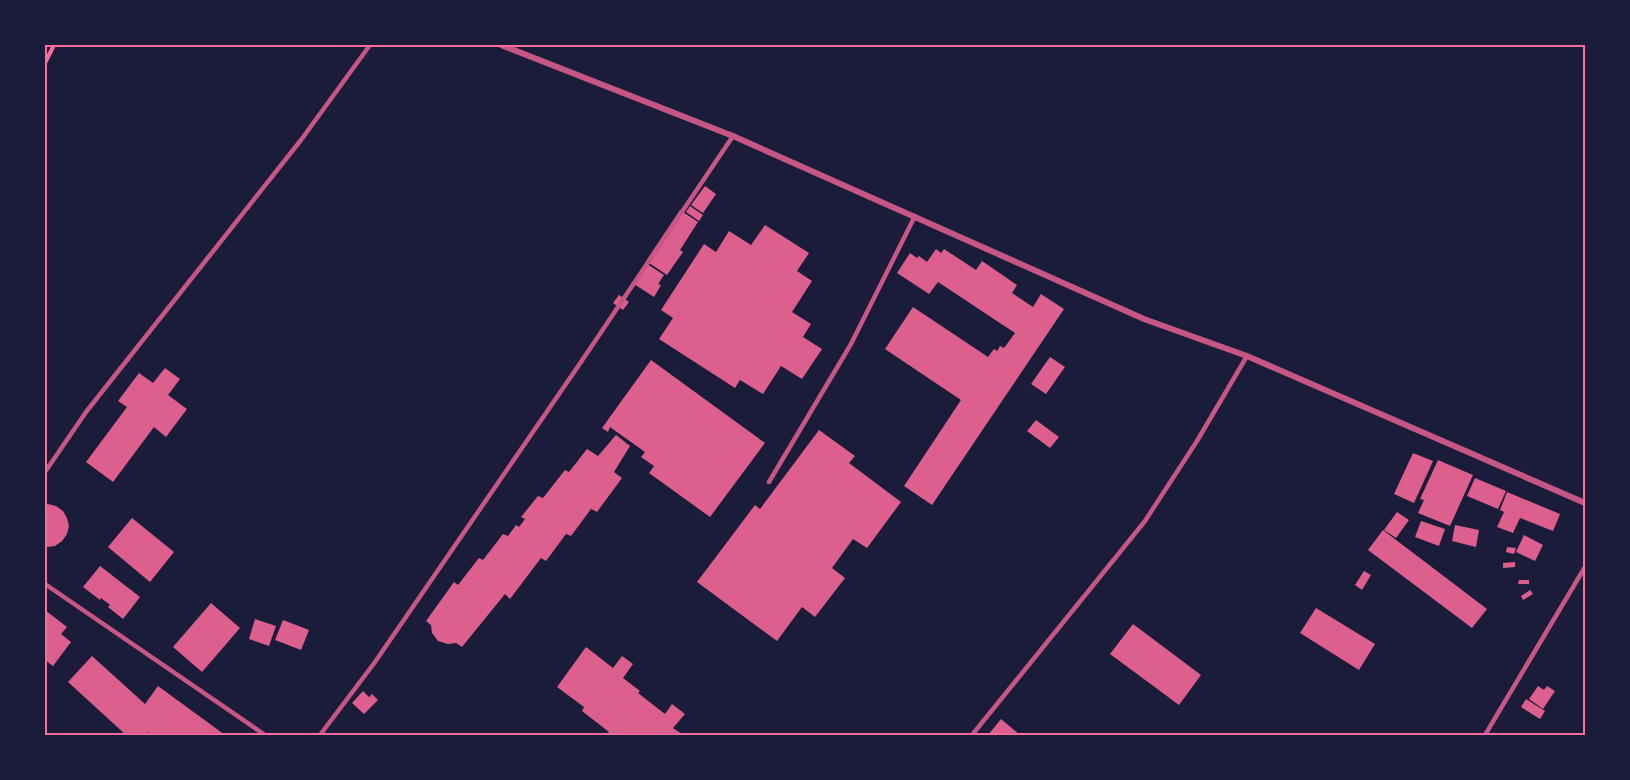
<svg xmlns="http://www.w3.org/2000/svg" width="1630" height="780" font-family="Roboto,sans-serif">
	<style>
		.building { fill: #dd5f8e }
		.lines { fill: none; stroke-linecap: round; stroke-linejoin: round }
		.path { stroke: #ff6b9d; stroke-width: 4 }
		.service { stroke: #c65784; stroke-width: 4.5 }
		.minor { stroke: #c65784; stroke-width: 6 }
		.neatline { fill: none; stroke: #ff6b9d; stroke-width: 2 }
	</style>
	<rect width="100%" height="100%" fill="#1b1b3a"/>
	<path class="building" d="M705,186L716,194L703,213L691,205Z
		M690,206L703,215L699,221L686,212Z
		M680,210L698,222L680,250L683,252L667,275L646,261Z
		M765,225L809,253L797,271L812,281L792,312L811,324L803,337L822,349L802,379L781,366L763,394L740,380L735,388L659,339L673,318L661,310L704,244L716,252L729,231L751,245Z
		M936,249L941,253L944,249L976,270L982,261L1017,285L1012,293L1033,307L1041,294L1064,309L932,505L904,486L961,400L885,349L913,307L988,357L994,349L997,351L1000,346L1004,348L1015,333L938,282L929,294L897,273L910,253L917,258L919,256L927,262Z
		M647,264L664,275L658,284L661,285L654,297L634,284Z
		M619,295L629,302L623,310L613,303Z
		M1050,357L1065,367L1046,394L1031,384Z
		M651,360L765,443L710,517L649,473L654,466L641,457L645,452L610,427L608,432L602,428Z
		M165,368L180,379L168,395L187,409L166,437L154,427L113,482L86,462L127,407L118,401L139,373L153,383Z
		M1036,420L1059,437L1050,448L1027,431Z
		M819,430L855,456L849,463L901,502L867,548L853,539L832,568L845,578L815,617L802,607L777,641L697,582L755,505L760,509Z
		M616,435L630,446L614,472L622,478L597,512L591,509L571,536L566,534L546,561L541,558L510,599L505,594L462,647L456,643L448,644L438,641L432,633L431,625L426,621L454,582L458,585L479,558L483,560L503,534L508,536L516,525L519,527L525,519L521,517L538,496L543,498L565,470L569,472L587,449L598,456Z
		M1413,453L1433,461L1414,503L1394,494Z
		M1438,460L1473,475L1450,526L1418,513L1424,500L1420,499Z
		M1475,478L1506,491L1498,509L1467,496Z
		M1507,492L1560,514L1553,531L1520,518L1513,533L1497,527L1504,512L1500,510Z
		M48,504L56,506L63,511L67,518L69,526L67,534L62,541L55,546L47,547L45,546V505Z
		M1397,512L1409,520L1396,538L1384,530Z
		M132,518L174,552L150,582L108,547Z
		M1421,521L1445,529L1439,546L1415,537Z
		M1455,525L1479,530L1476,547L1452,541Z
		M1383,530L1487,609L1472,628L1368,550Z
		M1524,535L1543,545L1535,561L1516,552Z
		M1507,547L1516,548L1514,554L1506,552Z
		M1515,562V567L1503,568V563Z
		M100,566L140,597L123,619L108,607L110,605L101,598L100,600L83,587Z
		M1364,571L1371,575L1362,590L1355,585Z
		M1519,580H1529V584H1518Z
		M1530,590L1533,594L1523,600L1521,596Z
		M211,603L240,628L202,672L173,647Z
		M1316,608L1375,644L1359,670L1300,633Z
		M45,610L67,627L61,634L71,642L53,666L45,660Z
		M255,619L276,626L269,646L249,639Z
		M283,620L309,630L301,650L275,640Z
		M1133,624L1201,675L1179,705L1110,654Z
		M586,647L613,668L622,656L633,664L623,678L640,691L638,693L665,714L672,704L685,714L673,728L683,735H606L609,732L582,711L584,707L557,687Z
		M92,656L145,704L158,686L225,735H152L148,732L146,735H126L68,682Z
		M1538,686L1544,690L1547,686L1555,691L1543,709L1529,699Z
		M363,691L369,697L372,694L378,700L364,714L352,703Z
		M1526,699L1545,711L1540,719L1521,707Z
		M1001,719L1020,735H988Z"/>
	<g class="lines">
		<path class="path" d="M45,63L54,45"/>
		<path class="service" d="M45,472L86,412L301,140L370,45
			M769,482L851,344L915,216
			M45,584L265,735
			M320,735L375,662L581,362L733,136
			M972,735L1145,521L1197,441L1247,356
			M1485,735L1585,567"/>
		<path class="minor" d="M501,45L733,136L1144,319L1247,356L1585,503"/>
	</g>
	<rect width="1630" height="780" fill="none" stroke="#1b1b3a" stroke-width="93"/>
	<rect x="46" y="46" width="1538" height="688" class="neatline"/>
</svg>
